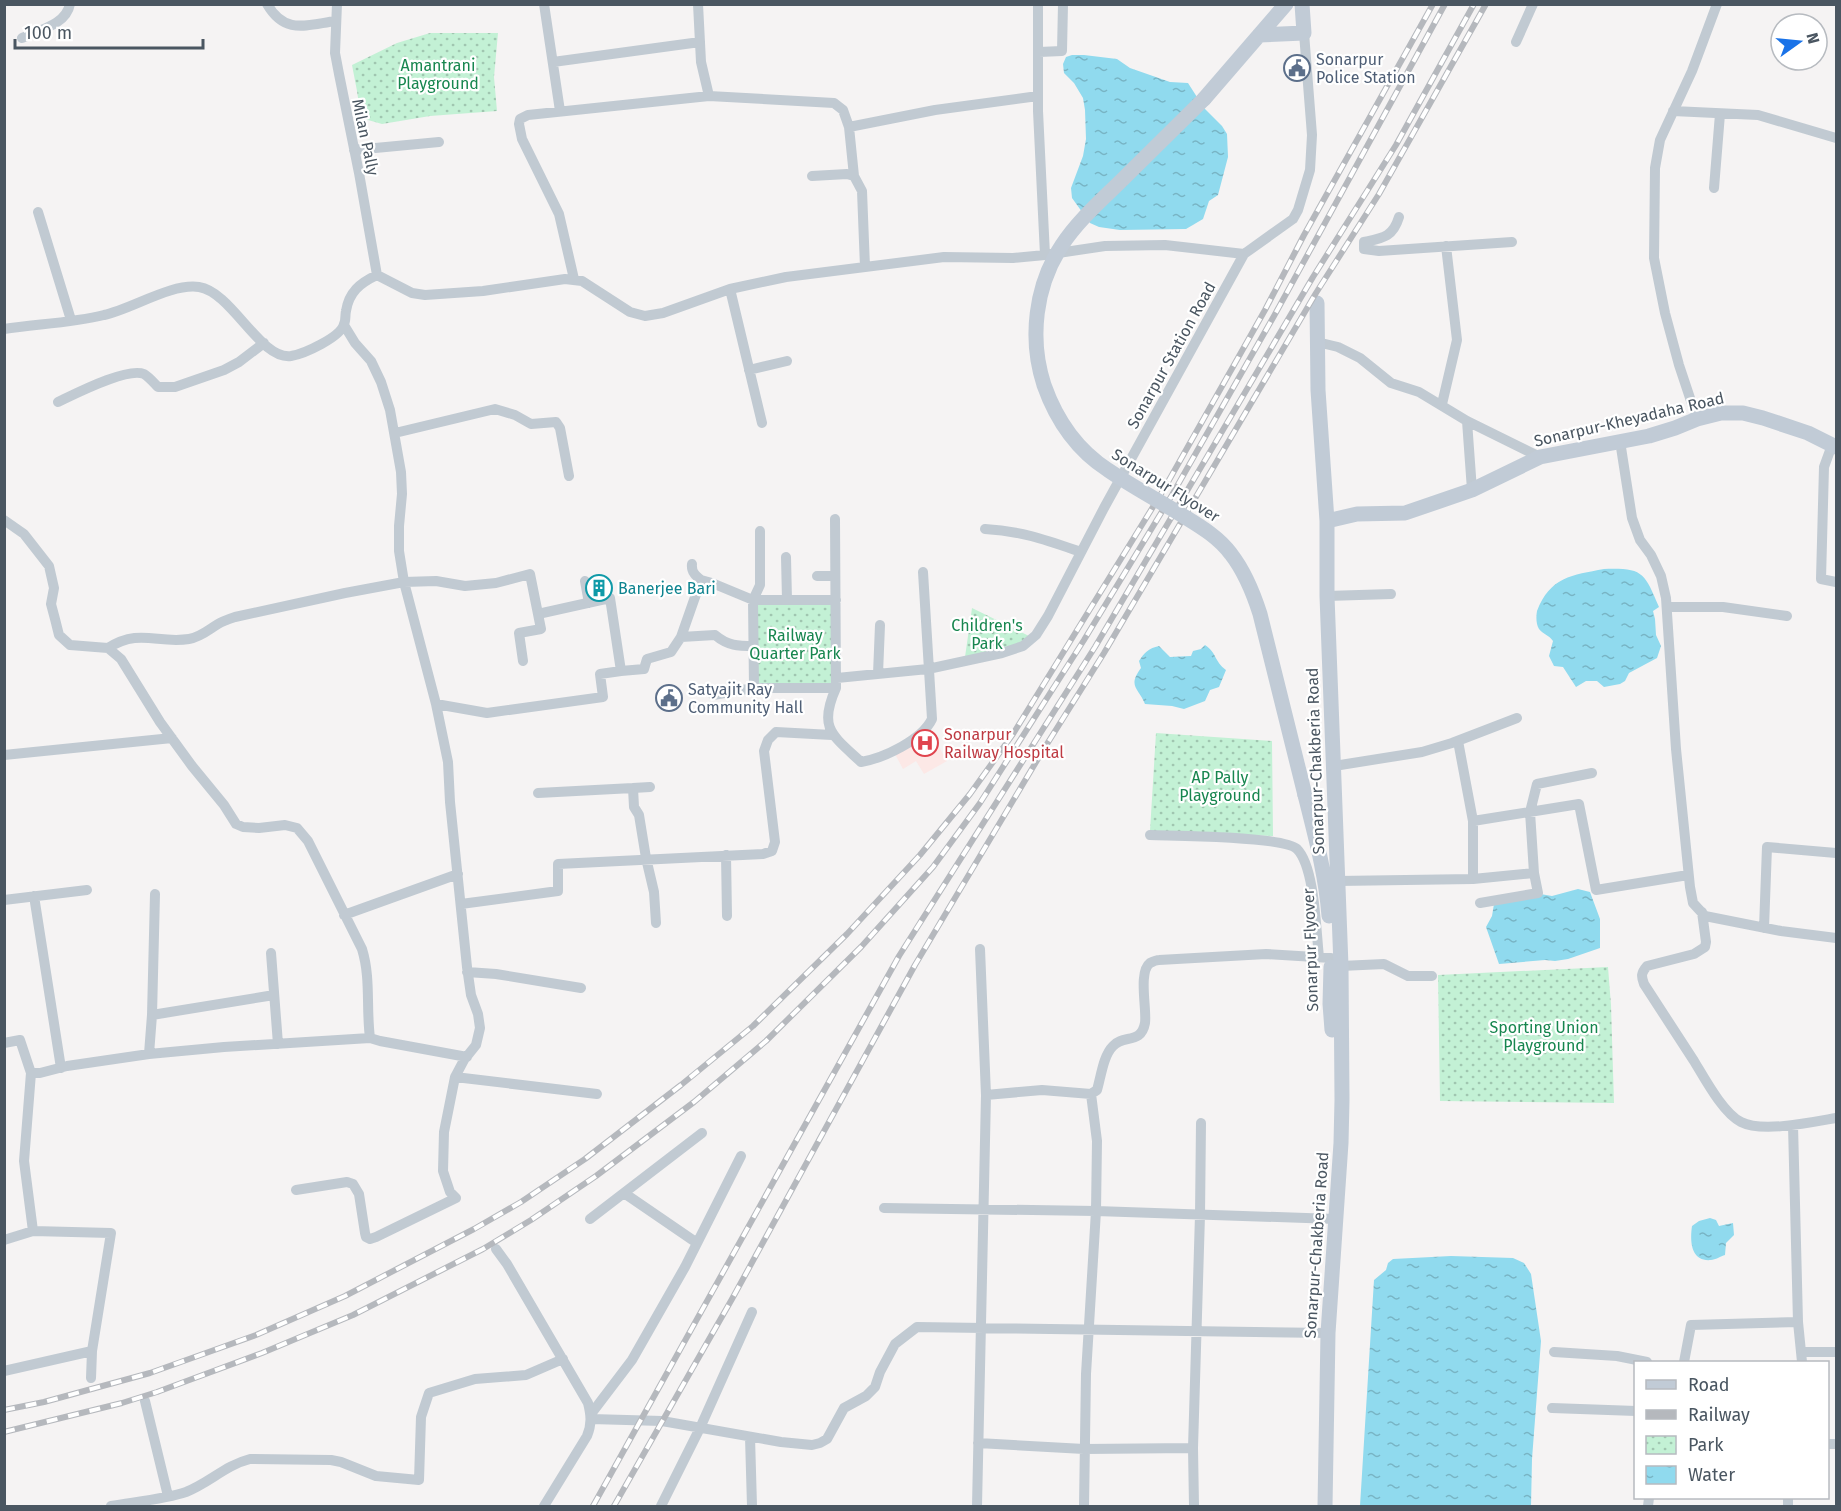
<svg xmlns="http://www.w3.org/2000/svg" width="1841" height="1511" font-family="'Fira Sans',sans-serif">
	<style>
		.medical { fill: #fce8e6 }
		.park { fill: url(#park-dots) }
		.water { fill: url(#water-ripples) }
		.lines { fill: none; stroke-linecap: round; stroke-linejoin: round }
		.street { stroke: #c1cad2; stroke-width: 10 }
		.secondary { stroke: #c1cbd6; stroke-width: 15 }
		.rail-casing { stroke: #b5b8bd; stroke-width: 6 }
		.rail { stroke: #fff; stroke-width: 4; stroke-dasharray: 11; stroke-linecap: butt }
		.secondary-bridge { stroke: #c1cbd6; stroke-width: 15 }
		.labels { text-anchor: middle; stroke-width: 4.5; stroke-linejoin: round; paint-order: stroke }
		.service-label { font-size: 16px; fill: #4e5e75; stroke: #fff; text-anchor: start }
		.park-label { font-size: 16px; fill: #17864f; stroke: #fff }
		.street-label { font-size: 16px; fill: #4a5661; stroke: #fff }
		.culture-label { font-size: 16px; fill: #0d838f; stroke: #fff; text-anchor: start }
		.health-label { font-size: 16px; fill: #be3a42; stroke: #fff; text-anchor: start }
	</style>
	<defs>
		<pattern id="park-dots" width="8" height="8" patternUnits="userSpaceOnUse" patternTransform="scale(1.5)"><rect width="8" height="8" fill="#c3f1d5"/><path d="M2 2h.1M6 6h.1" fill="none" stroke="#a0c6b0" stroke-width="1.8" stroke-linecap="round"/></pattern>
		<pattern id="water-ripples" width="26" height="14" patternUnits="userSpaceOnUse" patternTransform="scale(1.5)"><rect width="26" height="14" fill="#90daee"/><path d="M2 4q2-2 4 0t4 0M15 11q2-2 4 0t4 0" fill="none" stroke="#78b4c4"/></pattern>
	</defs>
	<rect width="100%" height="100%" fill="#f5f3f3"/>
	<path class="medical" d="M931,733L947,761L924,774L916,761L903,769L895,754Z"/>
	<path class="park" d="M430,33H498L494,77L497,111L430,116L382,124L361,118L357,91L352,65L397,43Z
		M757,604H832L833,684L758,685Z
		M972,608L1029,636L1021,643L965,657Z
		M1156,733L1272,741L1273,836L1150,831Z
		M1608,967L1611,1005L1614,1103L1440,1101L1438,975Z"/>
	<path class="water" d="M1072,55H1084L1117,59L1130,68L1170,82L1188,83L1204,108L1222,126L1227,134L1228,157L1218,195L1209,201L1203,219L1186,229L1120,230L1099,227L1090,223L1072,198L1071,188L1083,156L1086,139L1085,110L1083,98L1074,83L1064,73L1063,64L1066,57Z
		M1604,569C1643,568 1644,572 1659,607L1653,611L1655,619L1656,635L1661,646L1657,658L1629,673L1625,681L1620,684L1604,687L1597,681H1586L1576,687L1563,667L1554,666L1549,656L1553,641C1549,635 1543,634 1539,629C1536,624 1536,617 1537,611C1550,577 1572,575 1604,569Z
		M1205,645C1217,653 1214,661 1226,670L1219,687L1210,690L1205,701L1184,709L1172,706L1145,704C1139,688 1127,687 1141,668L1139,661C1144,653 1149,648 1159,646L1170,657L1191,656L1193,651L1201,649Z
		M1578,889L1590,892L1600,919V948L1568,959L1555,961L1545,960L1499,964L1486,927L1492,916L1494,904L1522,891L1552,896Z
		M1710,1218L1716,1220L1719,1226L1733,1223L1734,1235L1726,1243L1725,1255C1721,1256 1715,1260 1711,1260C1690,1262 1690,1240 1692,1226L1699,1221Z
		M1451,1256L1513,1258L1524,1263L1531,1274L1541,1341L1532,1459L1531,1506H1360L1374,1280L1386,1270L1388,1263L1393,1259Z"/>
	<g class="lines">
		<path class="street" d="M267,4C285,35 306,25 336,21
			M337,4L335,53L339,74L359,173L377,275
			M544,4L560,111
			M698,4L701,62L709,96L834,103L843,110L849,127
			M1038,4V111L1045,255
			M22,38C39,30 66,25 70,4
			M1516,42L1533,4
			M1039,52L1062,51L1063,4
			M553,62L700,42
			M1673,111L1758,115L1836,138
			M354,150L439,142
			M812,176L847,174L854,176L862,191L865,267
			M854,176L849,127L935,110L1038,96
			M1714,188L1720,114
			M38,212L71,320
			M1399,217C1393,237 1383,238 1364,242V249L1379,251L1512,242
			M574,279L559,214L522,139L519,124L520,119L528,115L709,96
			M730,289L762,423
			M4,329C37,324 72,323 104,315C132,309 171,283 199,287C232,292 260,360 291,356C304,354 341,337 344,324C346,320 345,315 346,311C349,292 360,283 377,275L412,293L425,295L483,291L565,279L582,281L630,312L645,316L663,313L730,289L786,277L944,257L1013,258L1045,255L1105,246L1165,245L1244,254
			M1317,342L1338,347L1360,358L1391,383L1419,392L1467,421L1540,457
			M749,370L787,361
			M58,402C75,394 127,367 144,374C149,377 154,383 158,387H175L224,370L239,362L264,343
			M1442,404L1457,340L1446,246
			M1697,419L1679,365L1665,313L1654,258L1655,168L1660,140L1692,71L1717,4
			M1467,421L1472,490
			M395,433L495,409L515,415L531,424L556,422L560,428L569,476
			M1620,441L1632,518L1640,540L1651,555L1661,576L1666,598L1676,749L1690,887L1693,903L1705,916L1781,931L1836,938
			M1832,445L1824,467L1821,579L1836,582
			M835,519L836,688C818,728 832,735 861,762C884,758 922,740 932,719L923,572
			M4,520L24,534L49,566L54,588L51,604L55,619L59,635L70,645L108,648L121,659L160,722L192,766L224,805L236,824L243,827L259,828L285,825L297,828L308,841L362,949C371,978 366,1008 370,1038L380,1041L467,1057
			M985,529C1022,531 1046,540 1081,552
			M786,557L787,600H836
			M692,564C691,572 696,576 701,580
			M817,576H835
			M585,581L589,603
			M1327,596L1391,594
			M1667,607H1723L1787,616
			M681,637L715,635C728,646 738,646 754,646
			M108,648C140,628 157,644 189,639C201,637 208,630 218,624C223,621 229,619 235,617L345,593L404,582L436,581L465,586L496,583L530,574L538,614L610,598L621,671L644,669L647,659L671,652L681,637L701,580L712,583L753,600H787
			M523,661L519,633L541,629L538,614
			M878,674L880,625
			M837,678L928,669L1002,653L1023,646L1036,635L1048,616L1104,508L1244,254L1293,219L1298,210L1310,170L1312,135L1304,33
			M754,688L753,600L760,585V531
			M713,695L754,688H836
			M436,704L487,713L603,697L600,674L621,671
			M4,755L172,738
			M1334,766L1422,752L1452,743L1517,718
			M633,788L650,787
			M538,793L633,788L634,807L639,815L646,858L654,892L656,923
			M1473,821L1579,804L1596,890L1688,875
			M1150,835C1175,836 1283,836 1297,849C1315,867 1316,932 1319,957
			M726,855L727,916
			M1473,879L1534,873L1530,812L1537,784L1592,773
			M1338,881L1473,879V821L1458,741
			M34,896L61,1068
			M4,900L87,890
			M1480,903L1538,893L1534,873
			M461,904L558,891V864L763,854L772,851L775,842L764,751L768,740L776,732L832,735
			M1702,912L1706,942L1705,947L1694,954L1647,966C1641,973 1641,976 1644,984C1661,1010 1677,1035 1694,1061C1705,1079 1723,1113 1741,1122C1762,1133 1813,1122 1836,1118
			M344,915L458,874
			M1764,928L1767,847L1836,853
			M980,949L986,1095
			M271,953L278,1044
			M1341,966L1384,964L1408,976H1432
			M467,972L496,974L581,988
			M152,1015L155,894
			M4,1043L20,1040L31,1073L24,1161L33,1231
			M149,1054L152,1015L274,995
			M31,1073H40L67,1066L149,1054L224,1047L370,1038
			M455,1077L597,1094
			M1793,1125L1798,1322L1802,1362
			M296,1190L347,1182L353,1184L359,1194L365,1233L366,1237L370,1239L376,1237L456,1198L450,1192L443,1171L444,1132L455,1077L464,1060L476,1045L480,1028L478,1014L471,995L467,967L450,802L448,762L436,704L404,582L399,551V526L402,494L401,472L390,410L381,382L371,361L355,343L344,325
			M624,1193L697,1243
			M884,1208L1096,1211L1335,1219
			M590,1219L702,1133
			M4,1240L33,1231L111,1233L92,1351L91,1378
			M496,1249L507,1264L588,1403C591,1415 592,1424 587,1436L544,1506
			M1554,1352L1617,1356L1647,1362
			M1802,1352H1836
			M1684,1362L1691,1325L1798,1322
			M4,1371L92,1351
			M145,1401L168,1496
			M1552,1408L1636,1411
			M591,1414L632,1360L685,1267L741,1156
			M591,1419L662,1421L781,1442L812,1445L820,1443L827,1439L844,1408L866,1396L875,1387L880,1372L895,1344L917,1327L1328,1333
			M750,1437L752,1506
			M978,1443L1084,1449L1193,1448
			M1828,1444H1836
			M111,1506C134,1502 166,1499 186,1492C209,1483 226,1465 250,1459L331,1460L341,1462L376,1476L419,1480L421,1417L429,1393L475,1379L526,1375L563,1359
			M661,1506L700,1428L752,1312
			M977,1506L986,1095L1042,1090L1091,1094L1097,1090C1101,1077 1103,1056 1113,1046C1123,1034 1141,1045 1145,1023C1147,1009 1138,972 1150,963C1152,962 1157,960 1159,960L1266,954L1331,958
			M1084,1506L1086,1374L1096,1211L1097,1141L1091,1094
			M1194,1506L1193,1448L1200,1215L1201,1123
			M1648,1506L1649,1498
			M1788,1506V1498"/>
		<path class="secondary" d="M1259,35L1304,33L1302,4
			M1204,99L1286,4
			M1317,303L1318,390L1327,521V596L1341,966L1342,1100L1341,1143L1328,1333L1325,1506
			M1327,521L1357,514L1405,513L1472,490L1540,457L1649,436L1675,428L1697,419L1721,413H1743L1763,418L1808,433L1836,447
			M1305,795C1315,835 1326,875 1329,916
			M1331,967L1330,1004L1332,1030"/>
		<defs>
			<path id="rail" d="M4,1410L44,1402L150,1373L256,1335L345,1296L474,1229L521,1202L585,1159L681,1085L753,1026L847,934L920,855L970,794L1013,734L1164,489L1265,310L1304,235L1433,4
				M4,1432L122,1403L157,1392L262,1353L353,1315L483,1249L531,1220L596,1176L694,1102L766,1041L861,947L933,867L980,803L1084,640L1172,495L1274,316L1445,4
				M593,1506L899,956L1095,647L1313,277L1396,145L1474,4
				M614,1506L732,1299L915,965L1042,752L1104,653L1316,293L1379,194L1486,4"/>
		</defs>
		<use href="#rail" class="rail-casing"/>
		<use href="#rail" class="rail"/>
		<path class="secondary-bridge" d="M1204,99C1178,125 1152,150 1126,176C1104,198 1079,219 1062,245C1035,286 1029,339 1044,385C1056,419 1077,450 1108,470C1130,485 1154,498 1177,512C1196,524 1217,535 1231,554C1245,572 1253,592 1260,614L1305,795"/>
	</g>
	<defs>
		<symbol id="civic-ring" viewBox="-11 -11 22 22"><circle r="9.5" fill="#fff" stroke="#5c6f8a" stroke-width="1.5"/><path d="M-.6-6.5H3V-4.5H.6V-3L4-1V1h2V6H-6V1h2V-1L-.6-3ZM-1.2 2.5V6h2.4V2.5Z" fill="#5c6f8a"/></symbol>
		<symbol id="building-ring" viewBox="-11 -11 22 22"><circle r="9.5" fill="#fff" stroke="#0f9aa8" stroke-width="1.5"/><path d="M-4-6H4V6H1V3H-1V6H-4ZM-2.5-4.3h1.7v1.8h-1.7ZM.8-4.3h1.7v1.8H.8ZM-2.5-1h1.7V.8h-1.7ZM.8-1h1.7V.8H.8Z" fill="#0f9aa8"/></symbol>
		<symbol id="hospital-ring" viewBox="-11 -11 22 22"><circle r="9.5" fill="#fff" stroke="#e0444e" stroke-width="1.5"/><path d="M-5-5h3v3.5h4V-5h3V5h-3V1.5h-4V5h-3Z" fill="#e0444e"/></symbol>
	</defs>
	<g fill-rule="evenodd">
		<use href="#civic-ring" x="1282" y="53" width="30" height="30"/>
		<use href="#building-ring" x="584" y="573" width="30" height="30"/>
		<use href="#civic-ring" x="654" y="683" width="30" height="30"/>
		<use href="#hospital-ring" x="910" y="728" width="30" height="30"/>
	</g>
	<g class="labels">
		<g class="service-label">
			<text x="1316" y="65">Sonarpur<tspan x="1316" dy="18">Police Station</tspan></text>
			<text x="688" y="695">Satyajit Ray<tspan x="688" dy="18">Community Hall</tspan></text>
		</g>
		<g class="park-label">
			<text x="438" y="71">Amantrani<tspan x="438" dy="18">Playground</tspan></text>
			<text x="987" y="631">Children's<tspan x="987" dy="18">Park</tspan></text>
			<text x="795" y="641">Railway<tspan x="795" dy="18">Quarter Park</tspan></text>
			<text x="1220" y="783">AP Pally<tspan x="1220" dy="18">Playground</tspan></text>
			<text x="1544" y="1033">Sporting Union<tspan x="1544" dy="18">Playground</tspan></text>
		</g>
		<g class="street-label">
			<text transform="translate(366 137) rotate(78)" y="6">Milan Pally</text>
			<text transform="translate(1171 355) rotate(-61)" y="6">Sonarpur Station Road</text>
			<text transform="translate(1629 419) rotate(-13)" y="6">Sonarpur-Kheyadaha Road</text>
			<text transform="translate(1166 485) rotate(32)" y="6">Sonarpur Flyover</text>
			<text transform="translate(1315 761) rotate(-92)" y="6">Sonarpur-Chakberia Road</text>
			<text transform="translate(1310 950) rotate(-92)" y="6">Sonarpur Flyover</text>
			<text transform="translate(1316 1245) rotate(-86)" y="6">Sonarpur-Chakberia Road</text>
		</g>
		<g class="culture-label">
			<text x="618" y="594">Banerjee Bari</text>
		</g>
		<g class="health-label">
			<text x="944" y="740">Sonarpur<tspan x="944" dy="18">Railway Hospital</tspan></text>
		</g>
	</g>
	<rect width="1841" height="1511" fill="none" stroke="#4a5661" stroke-width="12"/>
	<rect x="1634" y="1361" width="195" height="138" fill="#ffffff" stroke="#b7bbc0" stroke-width="1.5"/>
	<rect x="1646" y="1380" width="30" height="9" fill="#c1cbd6" stroke="#b7bbc0" stroke-width="1.5"/>
	<text x="1688" y="1391" font-size="18" fill="#4a5661">Road</text>
	<rect x="1646" y="1410" width="30" height="9" fill="#b5b8bd" stroke="#b7bbc0" stroke-width="1.5"/>
	<text x="1688" y="1421" font-size="18" fill="#4a5661">Railway</text>
	<rect x="1646" y="1436" width="30" height="18" fill="url(#park-dots)" stroke="#b7bbc0" stroke-width="1.5"/>
	<text x="1688" y="1451" font-size="18" fill="#4a5661">Park</text>
	<rect x="1646" y="1466" width="30" height="18" fill="url(#water-ripples)" stroke="#b7bbc0" stroke-width="1.5"/>
	<text x="1688" y="1481" font-size="18" fill="#4a5661">Water</text>
	<g transform="translate(1799 42) rotate(75)"><circle r="28" fill="#ffffff" stroke="#b7bbc0" stroke-width="1.5"/>
	<path d="M0-4.5L10 22L0 15L-10 22Z" fill="#1a73e8"/>
	<text y="-9" font-size="16" font-weight="bold" text-anchor="middle" fill="#4a5661">N</text>
	</g>
	<path d="M15 39v9h188v-9" fill="none" stroke="#4a5661" stroke-width="3"/>
	<text x="24" y="39" font-size="18" fill="#4a5661" stroke="#ffffff" stroke-width="4.5" paint-order="stroke">100 m</text>
</svg>
